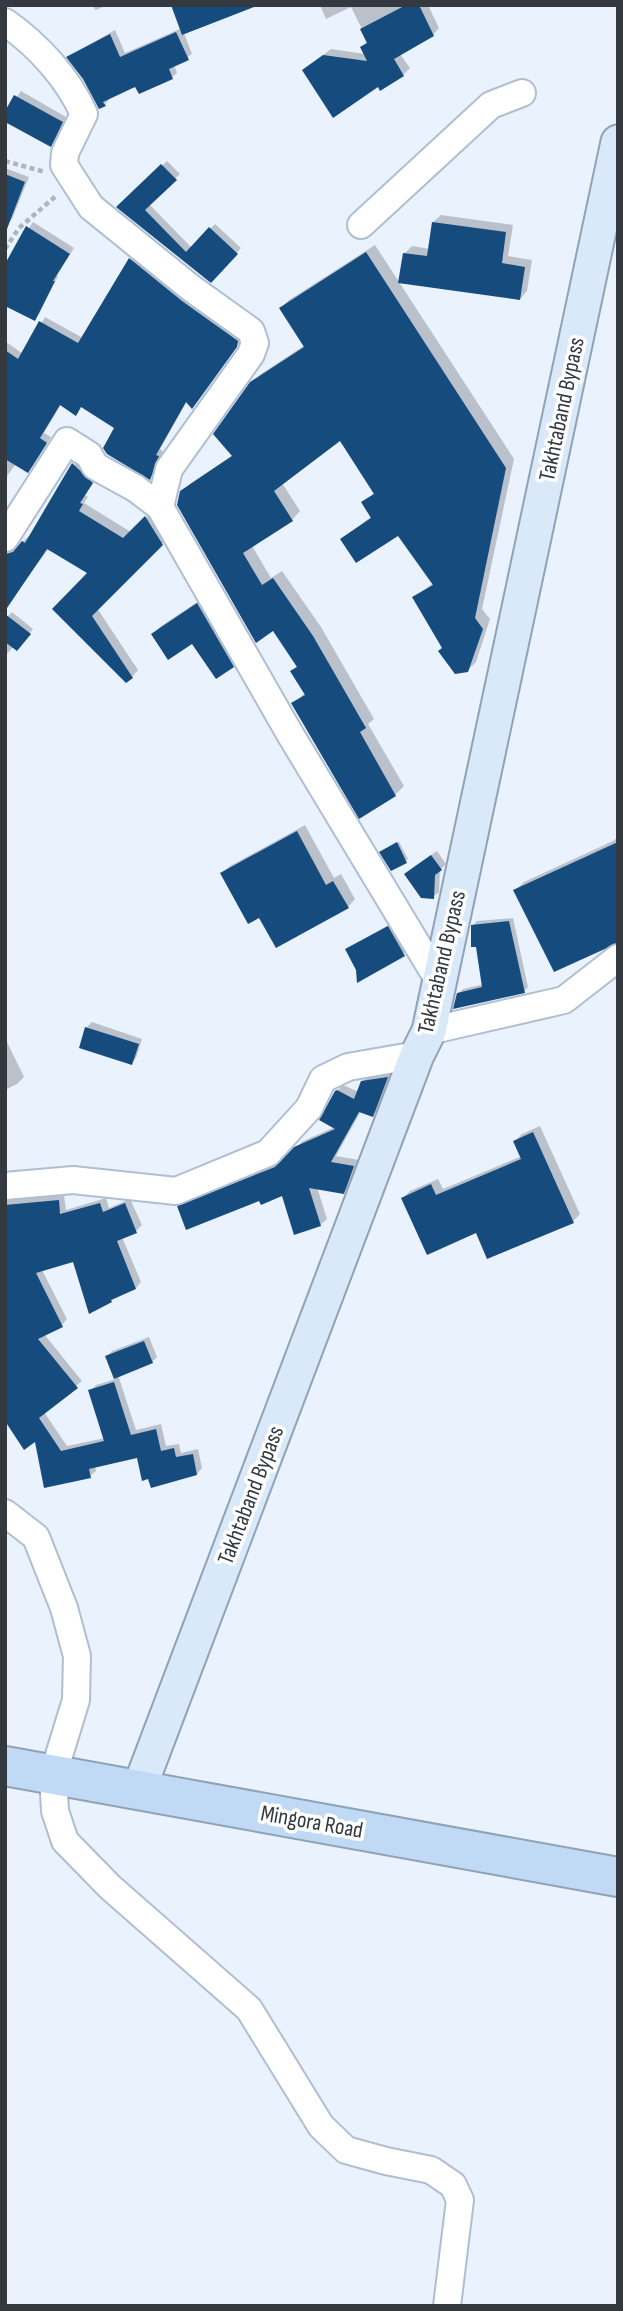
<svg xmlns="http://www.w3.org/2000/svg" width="623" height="2311" font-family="'Sofia Sans Condensed',sans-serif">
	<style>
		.shadow { fill: #0003 }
		.building { fill: #164b7e }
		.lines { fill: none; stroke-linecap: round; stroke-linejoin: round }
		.minor-casing { stroke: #b0bfd0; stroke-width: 30 }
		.major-casing { stroke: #8fa2b6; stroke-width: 37 }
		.highway-casing { stroke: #8fa2b6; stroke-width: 42 }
		.path { stroke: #adb5bf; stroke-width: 4.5; stroke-dasharray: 5 3.5; stroke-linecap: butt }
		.minor { stroke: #fff; stroke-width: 26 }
		.major { stroke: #d9e9fa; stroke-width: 33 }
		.highway { stroke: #c0daf6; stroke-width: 38 }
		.labels { text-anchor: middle; stroke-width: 7; stroke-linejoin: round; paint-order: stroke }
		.street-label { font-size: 23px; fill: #33393f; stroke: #fff }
	</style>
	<rect width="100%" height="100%" fill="#e9f2fd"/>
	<path class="shadow" d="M93,5H109L95,10Z
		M320,5H428L439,28L433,35L400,54L410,68L403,75L379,85L304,70L331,49L365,54L362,47L368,41L351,7L326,19Z
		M182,28L192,54L174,65L177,73L172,77L140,92L136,85L108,97L109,100L105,104L68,57L115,30L125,53Z
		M21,91L66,117L55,140L50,145L5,115Z
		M167,161L180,174L149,204L192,248L215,224L241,248L211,281L119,207Z
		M5,168L29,177L12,219L7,224L5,223Z
		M441,215L513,225L508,256L532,260L527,291L520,299L404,254L412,246L430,249L433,222Z
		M33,222L74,248L57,275L58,276L39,314L34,319L5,265Z
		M375,245L514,459L482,609L490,619L476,662L467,671L444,648L415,597L433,583L399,533L342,539L372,516L363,503L375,492L340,439L282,483L300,511L292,520L252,546L271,578L282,571L321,627L374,719L368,724L404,786L395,795L293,704L305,693L292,671L298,665L182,492L191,483L233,455L252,383L261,374L305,345L281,308L289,300Z
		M135,254L241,340L197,402L187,401L160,449L163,451L155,473L150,478L117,427L82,405L75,413L61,404L44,433L51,437L33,466L28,471L16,464L7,476L5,475V341L23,354L45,317L83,338Z
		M80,457L98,475L85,495L88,497L84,503L131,532L153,511L169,537L97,608L138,670L132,677L54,609L90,573L49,548L12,599L7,555L30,535L51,503L49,502Z
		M205,597L240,658L232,666L193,642L153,634L161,626Z
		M12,612L33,629L21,645L14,646L5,656V619Z
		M305,825L334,878L341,874L355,899L348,907L260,916L222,873L230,866Z
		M618,837V939L516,890L524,882L613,841Z
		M399,842L408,859L392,869L383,850Z
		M437,851L446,864L440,870L439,892L433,897L411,869Z
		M513,918L528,987L524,991L458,994L463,989L484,984L473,925L477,921Z
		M392,923L408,950L358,980L357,970L347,949Z
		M92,1022L142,1039L136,1058L131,1063L81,1046L87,1027Z
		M5,1038L24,1077L17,1084L5,1090Z
		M393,1071L379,1109L372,1115L361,1111L336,1156L359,1160L350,1186L343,1192L317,1187L327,1219L320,1225L283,1194L260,1198L179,1207L186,1200L283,1161L303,1141L335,1127L336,1092L343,1085L359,1092L362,1082L369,1075Z
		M540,1126L580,1214L573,1221L477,1231L403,1198L410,1191L438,1179L443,1189L522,1156L515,1141L522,1134Z
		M64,1195L66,1210L106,1198L109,1208L130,1199L142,1225L136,1231L122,1237L141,1282L136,1288L90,1311L74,1260L42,1270L67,1319L62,1325L44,1334L82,1381L44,1412L67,1446L105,1438L90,1391L96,1385L116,1379L107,1357L112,1351L149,1337L157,1357L152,1362L118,1375L136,1430L161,1424L166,1446L179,1444L181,1453L198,1449L202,1468L197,1474L138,1456L95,1466L96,1471L90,1476L8,1422L5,1425V1200Z"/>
	<path class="building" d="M171,5H254V7L182,35Z
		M406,5H419L434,36L394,59L404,76L380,91L378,87L333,118L302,70L323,55L367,61L360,47L367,43L360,29Z
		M176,32L189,60L169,69L173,79L139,94L135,87L103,102L106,106L99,109L83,79L66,57L110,34L120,57Z
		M14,95L63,122L51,147L5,122V111Z
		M161,164L177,180L145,210L186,252L209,227L238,254L211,283L116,207Z
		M5,174L25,182L7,229H5Z
		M432,222L506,232L502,263L525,267L520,300L398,283L403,253L427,256Z
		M26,226L70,254L53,281H55L35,321L5,306V264Z
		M366,252L506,468L475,618L483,629L468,672L455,674L438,651L442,648L412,597L433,585L398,536L356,563L340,539L371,518L361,502L374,494L340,441L274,491L293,521L243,553L262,585L273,578L313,636L366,728L360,732L396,796L359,819L291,703L305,695L290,671L297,667L273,631L256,643L177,505L180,491L232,456L213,434L250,382L304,347L279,308Z
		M129,258L182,301L238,341L237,347L192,409L186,402L156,455L159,456L150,480L107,454L103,448L114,428L81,407L76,416L60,405L40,438L47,443L28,473L5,459V350L18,359L39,321L78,343Z
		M72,463L93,483L80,503L83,504L79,511L123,538L145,516L163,545L92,616L133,678L126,683L52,609L87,573L47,549L5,611V554L13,552L22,541L25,543Z
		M197,603L234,667L216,679L192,644L168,660L151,634Z
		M5,614L31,634L17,651L5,642Z
		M297,831L326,885L333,881L349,908L276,948L259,918L248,924L220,873Z
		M397,842L407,863L391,871L379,852Z
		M618,842V943L554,972L513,890Z
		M431,855L442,870L435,875L434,899L421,898L404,874Z
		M509,921L525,993L453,1009L457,993L482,987L476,947H471V925Z
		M388,926L405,956L357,983L356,970L345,949Z
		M85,1027L139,1044L132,1065L79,1048Z
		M388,1077L373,1117L359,1112L331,1162L354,1166L344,1194L309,1188L321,1226L294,1235L282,1196L261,1205L259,1201L186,1230L177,1206L275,1167L294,1147L335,1129L319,1120L335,1091L337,1090L354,1099L361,1081Z
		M533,1132L574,1223L487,1259L476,1233L427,1255L401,1198L431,1184L436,1195L521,1159L513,1141Z
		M59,1200L60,1214L100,1203L103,1212L125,1203L137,1233L117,1241L136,1289L111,1300L112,1302L89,1314L73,1262L36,1273L63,1327L38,1339L78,1388L39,1418L61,1451L104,1441L88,1390L114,1382L131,1435L156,1429L161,1451L174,1448L176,1457L193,1454L197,1475L151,1488L148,1479L142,1481L137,1458L89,1469L91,1478L44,1488L35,1442L24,1450L5,1421V1205Z
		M144,1341L153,1363L114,1379L105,1356Z"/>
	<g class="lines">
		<defs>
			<path id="minor" d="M5,22C38,45 68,78 84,114L65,153L64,165L91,207L191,288L251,331L255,343L251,354L169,469L160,507L290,734L439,981
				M361,225L491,105L522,93
				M5,538L67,441L89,455L95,466L135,488L160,507
				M429,1031L564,1000L618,958
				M5,1186L73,1180L176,1191L268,1153L309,1108L323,1079L348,1067L417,1055
				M5,1513L36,1537L64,1608L77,1656L76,1700L53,1775L55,1811L65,1841L110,1887L249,2009L321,2126L346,2150L386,2161L431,2170L453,2185L460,2200L447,2306"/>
			<path id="major" d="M139,1789L417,1055L429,1031L618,142"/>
			<path id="highway" d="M5,1766L618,1877"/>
		</defs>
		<use href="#minor" class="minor-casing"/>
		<use href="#major" class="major-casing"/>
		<use href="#highway" class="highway-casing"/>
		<path class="path" d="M5,161L45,172
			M5,249L19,228L57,195"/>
		<use href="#minor" class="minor"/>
		<use href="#major" class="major"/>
		<use href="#highway" class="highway"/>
	</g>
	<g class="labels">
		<g class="street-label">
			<text transform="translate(561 409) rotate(-78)" y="8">Takhtaband Bypass</text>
			<text transform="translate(441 962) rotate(-77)" y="8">Takhtaband Bypass</text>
			<text transform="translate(250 1495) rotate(-69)" y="8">Takhtaband Bypass</text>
			<text transform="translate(312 1821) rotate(10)" y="8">Mingora Road</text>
		</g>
	</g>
	<rect width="623" height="2311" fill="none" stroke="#33393f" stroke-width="14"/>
</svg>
